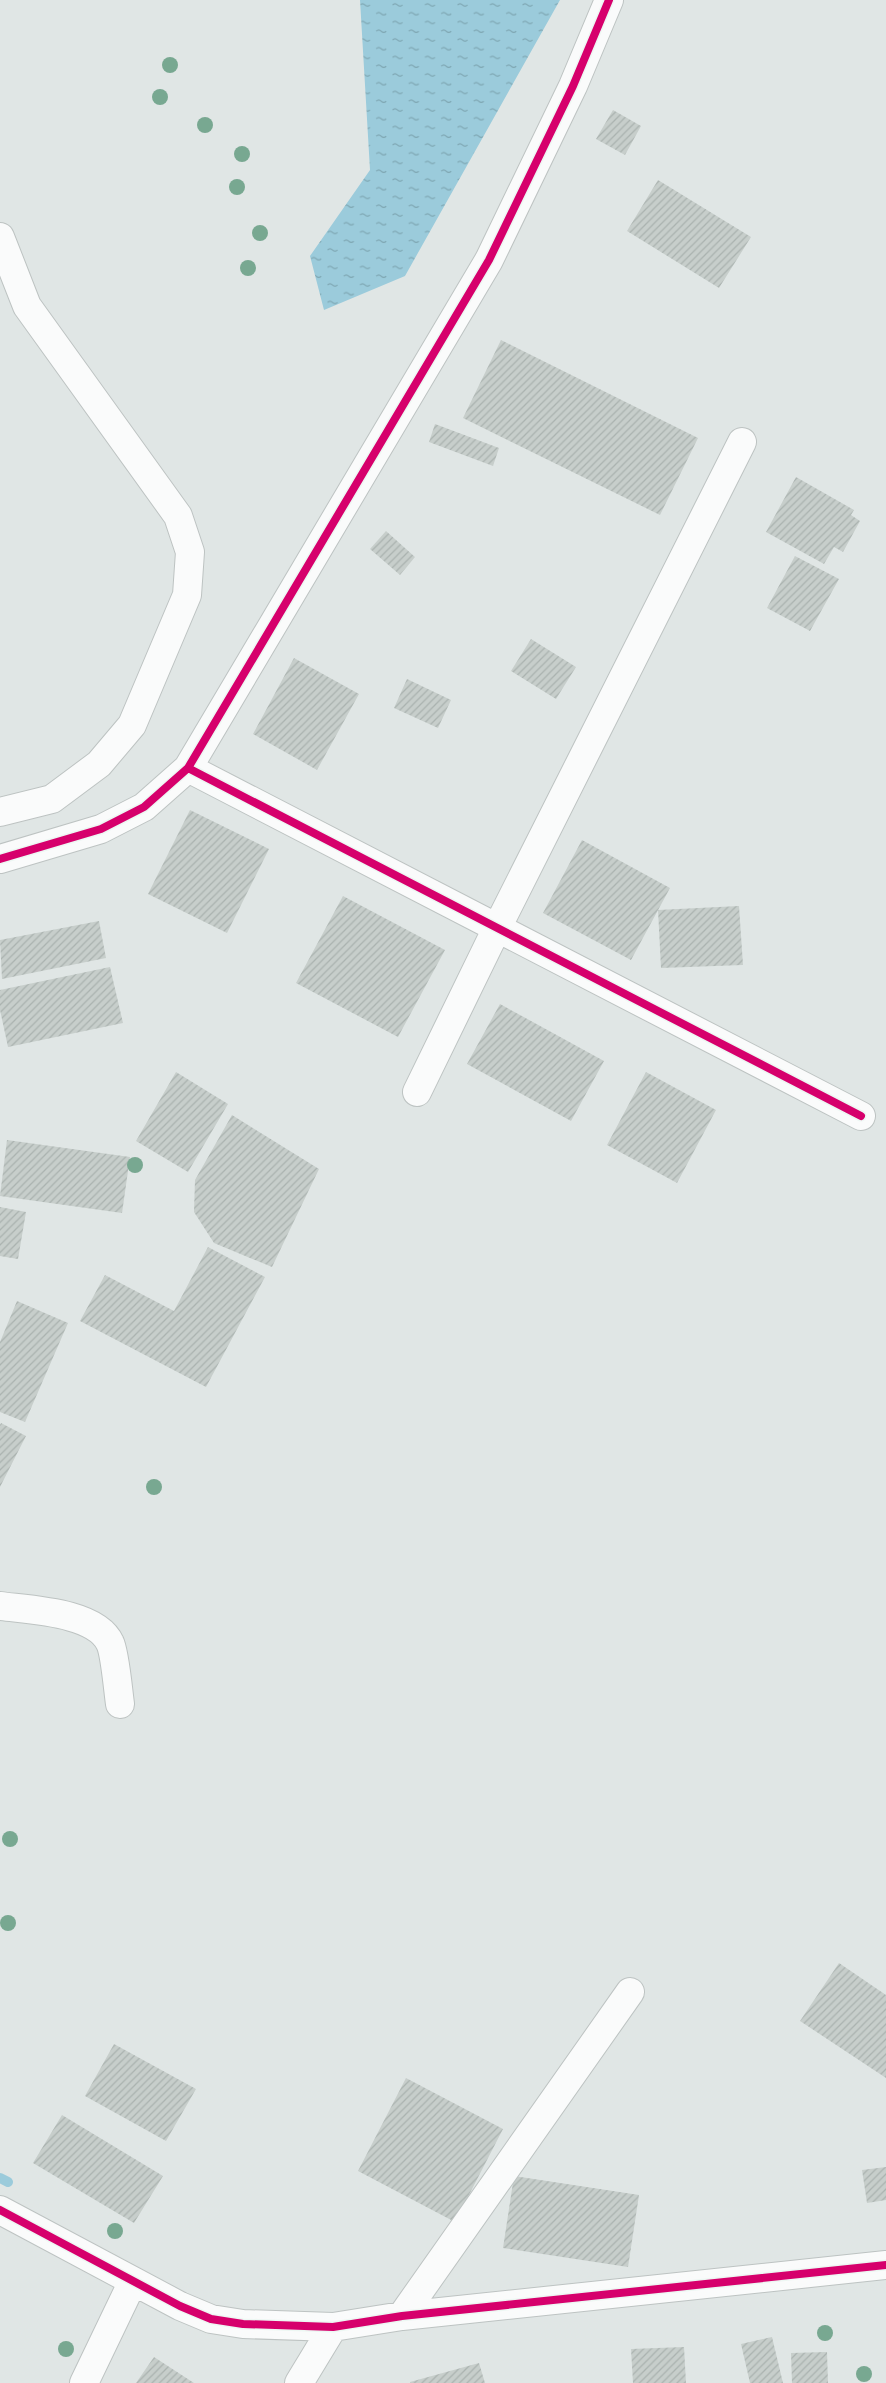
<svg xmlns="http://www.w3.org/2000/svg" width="886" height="2383" font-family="'Sofia Sans Condensed',sans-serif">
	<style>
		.water { fill: url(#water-ripples) }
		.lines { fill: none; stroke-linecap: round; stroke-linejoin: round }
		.stream { stroke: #9bcbdb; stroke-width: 10 }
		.building { fill: url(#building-hatch) }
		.minor-casing { stroke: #bdc3c2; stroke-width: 30 }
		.minor { stroke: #fafbfb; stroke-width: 28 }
		.cycleway-casing { stroke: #edf7f3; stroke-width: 11 }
		.cycleway { stroke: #d6006c; stroke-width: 8 }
		.tree { fill: #78a891 }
	</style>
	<defs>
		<pattern id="water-ripples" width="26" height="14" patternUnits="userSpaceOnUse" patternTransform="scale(1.25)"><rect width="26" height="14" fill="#9bcbdb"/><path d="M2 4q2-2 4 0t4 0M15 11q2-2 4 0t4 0" fill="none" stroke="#7ea6b2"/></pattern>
		<pattern id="building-hatch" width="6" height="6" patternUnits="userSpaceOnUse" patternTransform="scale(1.25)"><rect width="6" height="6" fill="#c7cecb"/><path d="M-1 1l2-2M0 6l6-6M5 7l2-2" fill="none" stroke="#aab2af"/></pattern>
	</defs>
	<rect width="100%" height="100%" fill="#e0e6e5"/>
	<path class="water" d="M360,0H560L405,276L324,310L310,256L370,170Z"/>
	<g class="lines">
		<path class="stream" d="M0,2178L8,2182"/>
	</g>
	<path class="building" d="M613,110L641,126L625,155L596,139Z
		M658,180L751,237L719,288L627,231Z
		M501,340L698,438L660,515L463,418Z
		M435,424L499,448L493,466L429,442Z
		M796,477L854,510L851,515L860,521L843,552L834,547L824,564L766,532Z
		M386,531L415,557L400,575L370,549Z
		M795,556L839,579L810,631L767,608Z
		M531,639L576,667L556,699L511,671Z
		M294,658L359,694L317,770L253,734Z
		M407,679L451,700L438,728L394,708Z
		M190,810L269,849L227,933L148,894Z
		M582,840L670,888L631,960L543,913Z
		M343,896L445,950L398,1037L296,983Z
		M739,906L743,965L661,968L658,910Z
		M99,921L106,958L2,979L0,940Z
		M110,967L123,1023L8,1047L0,1010V990Z
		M500,1004L604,1061L571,1121L467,1064Z
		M176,1072L228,1104L188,1172L136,1141Z
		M646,1072L716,1110L677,1183L607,1145Z
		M232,1115L319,1169L272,1267L214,1243L194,1212L195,1180Z
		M7,1140L130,1157L122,1213L0,1196Z
		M0,1207L26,1212L18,1259L0,1256Z
		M208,1247L265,1277L206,1387L80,1321L105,1275L174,1311Z
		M17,1301L68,1323L25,1422L0,1412V1342Z
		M1,1423L26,1436L0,1487V1425Z
		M839,1963L886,1995V2078L800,2021Z
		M114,2044L196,2089L166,2141L85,2096Z
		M406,2078L503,2129L455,2222L358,2171Z
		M62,2115L163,2176L134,2223L33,2163Z
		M886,2167V2200L867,2203L862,2170Z
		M514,2176L639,2195L628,2267L503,2248Z
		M772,2337L783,2383H750L741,2344Z
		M684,2347L686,2383H633L631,2349Z
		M827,2352L828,2383H792L791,2353Z
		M154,2357L194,2383H136Z
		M479,2363L485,2383H410V2382Z"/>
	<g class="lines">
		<defs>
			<path id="minor" d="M0,237L27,306L178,516L190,552L187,595L132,725L99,764L52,799L0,812
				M188,768L861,1116
				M0,859L101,829L144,807L188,768L489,260L573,86L609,0
				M417,1092L497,928L742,442
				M0,1606C30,1610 96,1612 110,1643C115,1653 118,1690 120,1704
				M0,2210L180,2306L211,2319L243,2324L333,2327L402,2316L886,2265
				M402,2316L630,1992
				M84,2383L133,2281
				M299,2383L333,2327"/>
		</defs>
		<use href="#minor" class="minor-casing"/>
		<use href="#minor" class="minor"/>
		<defs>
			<path id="cycleway" d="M188,768L861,1116
				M0,859L101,829L144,807L188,768L489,260L573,86L609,0
				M0,2210L180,2306L211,2319L243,2324L333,2327L402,2316L886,2265"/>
		</defs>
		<use href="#cycleway" class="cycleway-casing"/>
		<use href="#cycleway" class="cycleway"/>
	</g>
	<g class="tree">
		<circle cx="170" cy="65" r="8"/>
		<circle cx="160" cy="97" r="8"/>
		<circle cx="205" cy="125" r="8"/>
		<circle cx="242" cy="154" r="8"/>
		<circle cx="237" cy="187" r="8"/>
		<circle cx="260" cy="233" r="8"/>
		<circle cx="248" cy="268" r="8"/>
		<circle cx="135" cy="1165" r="8"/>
		<circle cx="154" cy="1487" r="8"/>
		<circle cx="10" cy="1839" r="8"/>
		<circle cx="8" cy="1923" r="8"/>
		<circle cx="115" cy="2231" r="8"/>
		<circle cx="825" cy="2333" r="8"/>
		<circle cx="66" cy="2349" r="8"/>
		<circle cx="864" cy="2374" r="8"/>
	</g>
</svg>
